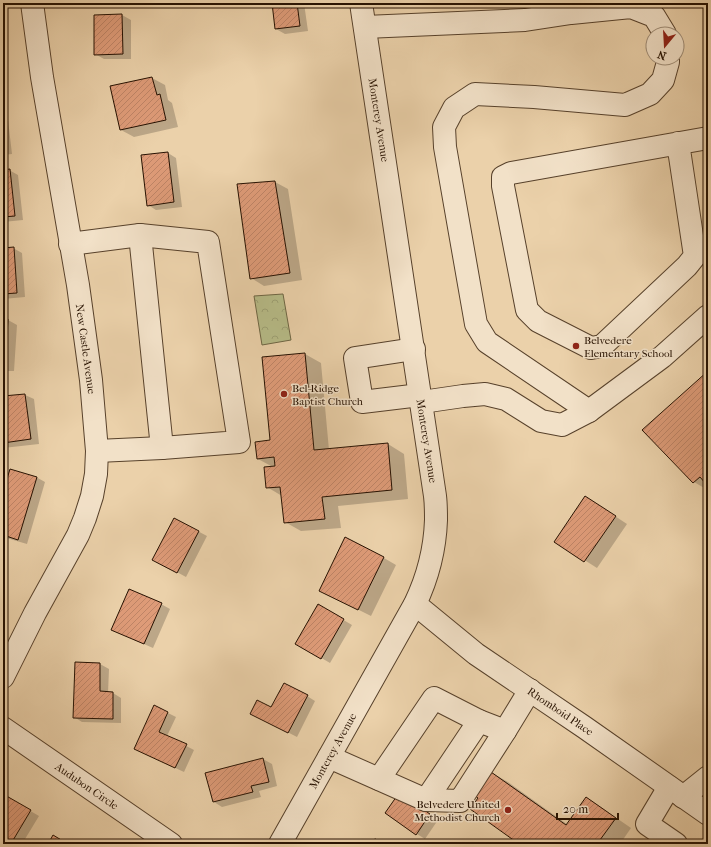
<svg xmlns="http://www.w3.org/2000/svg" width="711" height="847" font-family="'IM FELL French Canon',serif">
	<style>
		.park { fill: url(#park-crowns); stroke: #6e6644 }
		.shadow { fill: #0003 }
		.building { fill: url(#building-hatch); stroke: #261101 }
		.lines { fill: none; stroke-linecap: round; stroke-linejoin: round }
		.minor-casing { stroke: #57412b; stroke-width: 24 }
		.minor { stroke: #f2e1c8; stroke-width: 22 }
		.poi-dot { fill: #8f2418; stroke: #f2e1c8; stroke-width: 1.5 }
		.labels { text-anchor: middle; stroke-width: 3; stroke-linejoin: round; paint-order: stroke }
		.street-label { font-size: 11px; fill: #261101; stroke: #f2e1c8 }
		.poi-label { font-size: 11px; fill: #261101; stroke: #f2e1c8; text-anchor: start }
	</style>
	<defs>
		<pattern id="park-crowns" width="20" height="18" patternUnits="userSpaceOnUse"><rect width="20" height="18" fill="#b7bc88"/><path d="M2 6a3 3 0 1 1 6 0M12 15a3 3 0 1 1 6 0" fill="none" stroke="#9da174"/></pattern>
		<pattern id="building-hatch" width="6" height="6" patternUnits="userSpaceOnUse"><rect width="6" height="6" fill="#de9b78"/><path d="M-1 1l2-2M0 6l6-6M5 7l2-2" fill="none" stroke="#be8466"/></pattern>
	</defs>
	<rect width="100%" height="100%" fill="#ebd1aa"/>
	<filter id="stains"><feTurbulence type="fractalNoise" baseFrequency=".005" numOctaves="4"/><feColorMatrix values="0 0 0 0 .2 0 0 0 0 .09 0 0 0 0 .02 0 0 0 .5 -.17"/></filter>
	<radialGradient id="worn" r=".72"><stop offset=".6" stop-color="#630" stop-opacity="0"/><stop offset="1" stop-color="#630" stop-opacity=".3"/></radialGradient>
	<path class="park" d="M283,294L291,340L262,345L254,296Z"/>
	<path class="shadow" d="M273,3H304L308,31L285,34L276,29Z
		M122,15L131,20V59H104L95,54V16Z
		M152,78L165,85L168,100L172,103L178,127L134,137L121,130L111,87Z
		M3,102L6,103L12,154L3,155Z
		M168,153L176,158L182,207L156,210L148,205Z
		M9,170L18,175L23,220L3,222V171Z
		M275,182L288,189L302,280L264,286L251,278L238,185Z
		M13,248L22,253L25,297L3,299V249Z
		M3,320H8L17,325L14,371H3Z
		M305,354L321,363L329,450L388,444L404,454L408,499L338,506L341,528L301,531L285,522L282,496L267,487L273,467L258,459L271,441Z
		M708,373V487L706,489L694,482Z
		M25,395L34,399L39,444L3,448V397Z
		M36,477L45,482L27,544L3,537V496Z
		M586,497L627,524L597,568L556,542Z
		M175,519L207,536L186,577L162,564Z
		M384,558L396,565L371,616L333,597Z
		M161,604L170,609L153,648L121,634L113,630Z
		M318,605L352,625L330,663L296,643Z
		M76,663L100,664L109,669L108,693H113L121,698V723L82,722L74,717Z
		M307,696L315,701L297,737L260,718L271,708Z
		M168,713L176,717L167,736L194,750L184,772L143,753Z
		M263,759L272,764L277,786L259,791L261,797L222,807L214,802Z
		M492,773L508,782L568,825L586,798L602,808L631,828L620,844H521L479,798Z
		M3,795L39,816L22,844H17L3,836Z
		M408,799L438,820L425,839L417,834Z
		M376,840L383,844H358Z"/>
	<path class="building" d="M272,3H297L300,26L275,29Z
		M122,14L123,54L94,55V15Z
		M152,77L157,95L160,94L166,120L120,130L110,86Z
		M168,152L174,202L147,206L141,155Z
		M10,169L15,216L3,217V170Z
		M275,181L290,273L250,279L237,184Z
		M14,247L17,293L3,294V248Z
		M3,319H8L5,367H3Z
		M305,353L314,450L388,443L392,490L322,497L325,519L284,523L280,487L266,488L264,467L275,466L274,457L257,459L255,442L270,440L262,357Z
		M708,371V483L706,484L700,477L693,483L642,430Z
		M25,394L31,439L3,443V396Z
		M10,469L37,477L18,540L3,535V492Z
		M585,496L616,516L584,562L554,542Z
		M174,518L199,531L177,573L152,560Z
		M345,537L384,557L358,610L319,591Z
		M129,589L162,603L144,644L111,630Z
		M318,604L344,619L321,659L295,644Z
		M75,662L100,663V691L113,692V719L73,718Z
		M284,683L308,695L288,733L250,714L257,700L271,707Z
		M154,705L168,712L159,732L187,744L175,768L134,749Z
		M263,758L269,782L251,786L253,792L213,802L205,773Z
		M491,772L566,825L586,797L616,818L597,844H519L470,809L478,798L460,785Z
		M399,793L430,814L416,835L385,813Z
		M3,794L31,810L12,842L3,837Z
		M53,835L68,844H48Z
		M376,839L377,844H353Z"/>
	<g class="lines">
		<defs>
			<g id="minor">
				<path d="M365,27L525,20L571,13L631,7L654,16L665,34"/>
				<path d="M678,143L695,256L687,266L602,346L591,348L538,321L527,310L503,186V177L511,173L708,138"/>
				<path d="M140,235L162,448"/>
				<path d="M70,244L140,235L208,242L239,442L162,448L97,451"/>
				<path d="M414,349L355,358L362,402L420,395"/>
				<path d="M422,402L463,396L485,394L506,399L541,421L562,425L589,411L662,357L708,316"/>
				<path d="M589,411L487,342L476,324L445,147L444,127L454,108L475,94L534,97L625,105L650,94L663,80L668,62V58"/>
				<path id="s1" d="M415,604L476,654L584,727L708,814"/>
				<path d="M3,677L35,613L78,535L85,518L92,496L96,474L97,451L91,380L78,285L42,77L32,3"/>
				<path id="s2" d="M3,728L171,844"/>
				<path d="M329,757L426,800L479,721L505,731L530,690"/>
				<path d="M379,779L434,698L479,721"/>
				<path d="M669,787L647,824L676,844"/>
				<path d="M683,797L708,777"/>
				<path d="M426,800L460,801L505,731"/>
				<path id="s3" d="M280,844L415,604C427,579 435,549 436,520C436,512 436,504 435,496L361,3"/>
			</g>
		</defs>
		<use href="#minor" class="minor-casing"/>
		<use href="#minor" class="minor"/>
	</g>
	<g class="poi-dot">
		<circle cx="576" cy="346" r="4"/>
		<circle cx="284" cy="394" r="4"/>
		<circle cx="508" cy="810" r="4"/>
	</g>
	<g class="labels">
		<g class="street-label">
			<text transform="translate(379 120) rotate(81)" y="4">Monterey Avenue</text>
			<text transform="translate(86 349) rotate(82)" y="4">New Castle Avenue</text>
			<text transform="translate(427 441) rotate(81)" y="4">Monterey Avenue</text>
			<text dy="4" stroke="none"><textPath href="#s1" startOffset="181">Rhomboid Place</textPath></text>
			<text dy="4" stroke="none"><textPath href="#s3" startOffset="107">Monterey Avenue</textPath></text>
			<text dy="4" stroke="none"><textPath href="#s2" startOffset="102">Audubon Circle</textPath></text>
		</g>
		<g class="poi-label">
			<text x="584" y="344">Belvedere<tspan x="584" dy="13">Elementary School</tspan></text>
			<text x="292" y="392">Bel-Ridge<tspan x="292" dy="13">Baptist Church</tspan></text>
			<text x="500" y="808" text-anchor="end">Belvedere United<tspan x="500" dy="13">Methodist Church</tspan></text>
		</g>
	</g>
	<rect width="711" height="847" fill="none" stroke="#ebd1aa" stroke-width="16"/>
	<rect x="4" y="4" width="703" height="839" fill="none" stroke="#261101" stroke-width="2"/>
	<rect x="8" y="8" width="695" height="831" fill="none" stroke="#261101"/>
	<g transform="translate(665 46) rotate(198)"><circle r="19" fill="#f2e1c8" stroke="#a08e78"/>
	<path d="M0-3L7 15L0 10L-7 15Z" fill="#8f2418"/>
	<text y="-6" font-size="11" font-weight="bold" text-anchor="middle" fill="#261101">N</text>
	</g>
	<path d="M557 813v6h61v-6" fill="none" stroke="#261101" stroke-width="2"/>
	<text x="563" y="813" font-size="12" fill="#261101" stroke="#f2e1c8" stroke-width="3" paint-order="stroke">20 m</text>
	<rect width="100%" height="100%" filter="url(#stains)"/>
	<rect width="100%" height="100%" fill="url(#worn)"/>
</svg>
